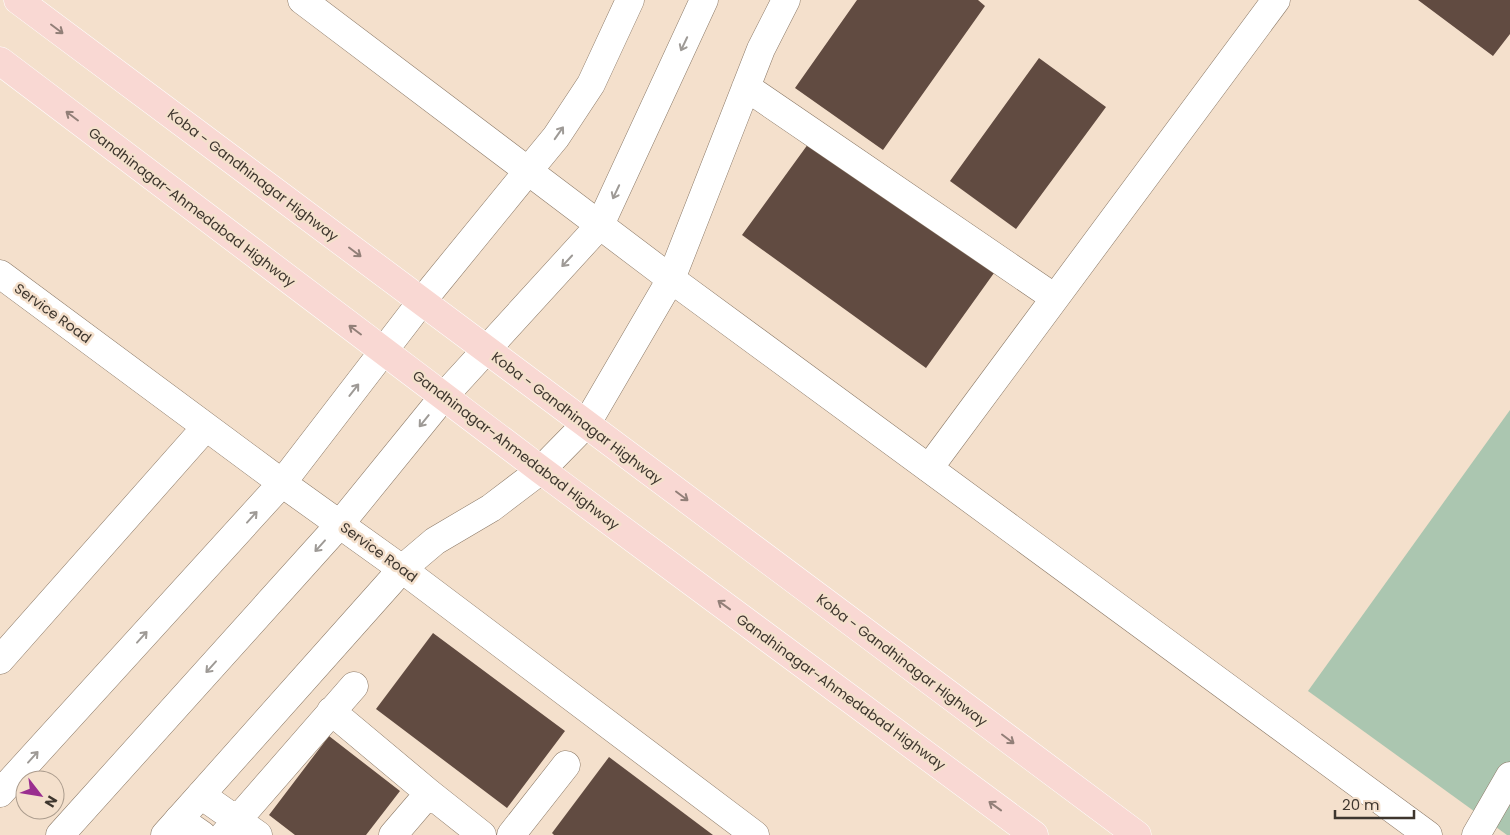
<svg xmlns="http://www.w3.org/2000/svg" width="1510" height="835" font-family="Poppins,sans-serif">
	<style>
		.green { fill: #abc6b0 }
		.building { fill: #614b41 }
		.lines { fill: none; stroke-linecap: round; stroke-linejoin: round }
		.minor-casing { stroke: #8b7967; stroke-width: 29 }
		.tertiary-casing { stroke: #8b7967; stroke-width: 29 }
		.primary-casing { stroke: #fff; stroke-width: 29 }
		.minor { stroke: #fff; stroke-width: 28 }
		.tertiary { stroke: #fff; stroke-width: 28 }
		.primary { stroke: #f9d8d3; stroke-width: 28 }
		.oneway { stroke: #927f78 }
		.oneway2 { stroke: #9e9a96 }
		.labels { text-anchor: middle; stroke-width: 5; stroke-linejoin: round; paint-order: stroke }
		.street-label { font-size: 14px; fill: #3e362e; stroke: #f4e0cc }
	</style>
	<rect width="100%" height="100%" fill="#f4e0cc"/>
	<path class="green" d="M1510,410V835H1507L1308,691Z"/>
	<path class="building" d="M857,0H978L985,6L883,150L795,88Z
		M1418,0H1510V34L1493,56Z
		M1039,58L1106,107L1016,229L950,181Z
		M811,140L994,273L926,368L742,235Z
		M433,633L565,731L507,808L376,709Z
		M329,736L400,791L366,835H295L269,815Z
		M609,757L713,835H554L552,833Z"/>
	<g class="lines">
		<defs>
			<path id="minor" d="M746,87L1055,298
				M528,171L556,137L591,84L630,0
				M600,225L704,0
				M671,279L761,49L786,0
				M929,468L1276,0
				M331,711L429,793L482,835
				M201,795L258,835
				M179,819L202,835
				M224,835L354,686
				M393,835L429,793
				M511,835L566,765
				M1476,835L1510,776"/>
			<path id="tertiary" d="M302,0L671,279L1428,835
				M0,274L282,483L402,569L755,835
				M0,660L206,427
				M0,793L282,483L422,301L528,171
				M60,835L340,524L444,396L600,225
				M165,835L402,569L435,541L491,508L541,470L587,423L671,279"/>
			<path id="primary" d="M18,0L1137,835
				M0,61L541,470L1034,835"/>
		</defs>
		<use href="#minor" class="minor-casing"/>
		<use href="#tertiary" class="tertiary-casing"/>
		<use href="#primary" class="primary-casing"/>
		<use href="#minor" class="minor"/>
		<use href="#tertiary" class="tertiary"/>
		<use href="#primary" class="primary"/>
	</g>
	<defs><path id="oneway-shaft" d="M-6 0H5M1.5-3L5.5 0L1.5 3" fill="none" stroke-width="1.6" stroke-linecap="round" stroke-linejoin="round" transform="scale(1.25)"/></defs>
	<g class="oneway">
		<use href="#oneway-shaft" transform="translate(57 29) rotate(37)"/>
		<use href="#oneway-shaft" transform="translate(72 116) rotate(-143)"/>
		<use href="#oneway-shaft" transform="translate(355 252) rotate(37)"/>
		<use href="#oneway-shaft" transform="translate(355 330) rotate(-143)"/>
		<use href="#oneway-shaft" transform="translate(682 496) rotate(37)"/>
		<use href="#oneway-shaft" transform="translate(724 605) rotate(-144)"/>
		<use href="#oneway-shaft" transform="translate(1008 739) rotate(37)"/>
		<use href="#oneway-shaft" transform="translate(995 806) rotate(-144)"/>
	</g>
	<g class="oneway2">
		<use href="#oneway-shaft" transform="translate(684 44) rotate(115)"/>
		<use href="#oneway-shaft" transform="translate(559 133) rotate(-55)"/>
		<use href="#oneway-shaft" transform="translate(616 192) rotate(115)"/>
		<use href="#oneway-shaft" transform="translate(567 261) rotate(133)"/>
		<use href="#oneway-shaft" transform="translate(354 390) rotate(-52)"/>
		<use href="#oneway-shaft" transform="translate(424 421) rotate(129)"/>
		<use href="#oneway-shaft" transform="translate(252 517) rotate(-48)"/>
		<use href="#oneway-shaft" transform="translate(320 546) rotate(132)"/>
		<use href="#oneway-shaft" transform="translate(142 637) rotate(-48)"/>
		<use href="#oneway-shaft" transform="translate(211 667) rotate(132)"/>
		<use href="#oneway-shaft" transform="translate(33 757) rotate(-48)"/>
	</g>
	<g class="labels">
		<g class="street-label">
			<text transform="translate(253 175) rotate(37)" y="5">Koba - Gandhinagar Highway</text>
			<text transform="translate(192 207) rotate(37)" y="5">Gandhinagar-Ahmedabad Highway</text>
			<text transform="translate(53 313) rotate(36)" y="5">Service Road</text>
			<text transform="translate(577 418) rotate(37)" y="5">Koba - Gandhinagar Highway</text>
			<text transform="translate(516 450) rotate(37)" y="5">Gandhinagar-Ahmedabad Highway</text>
			<text transform="translate(379 552) rotate(36)" y="5">Service Road</text>
			<text transform="translate(902 660) rotate(37)" y="5">Koba - Gandhinagar Highway</text>
			<text transform="translate(841 692) rotate(36)" y="5">Gandhinagar-Ahmedabad Highway</text>
		</g>
	</g>
	<g transform="translate(40 795) rotate(121)"><circle r="24" fill="#f4e0cc" stroke="#ab9c8d"/>
	<path d="M0-4L9 19L0 12L-9 19Z" fill="#9a2e8f"/>
	<text y="-8" font-size="14" font-weight="bold" text-anchor="middle" fill="#3e362e">N</text>
	</g>
	<path d="M1335 810v8h79v-8" fill="none" stroke="#3e362e" stroke-width="2.5"/>
	<text x="1342" y="810" font-size="15" fill="#3e362e" stroke="#f4e0cc" stroke-width="4" paint-order="stroke">20 m</text>
</svg>
